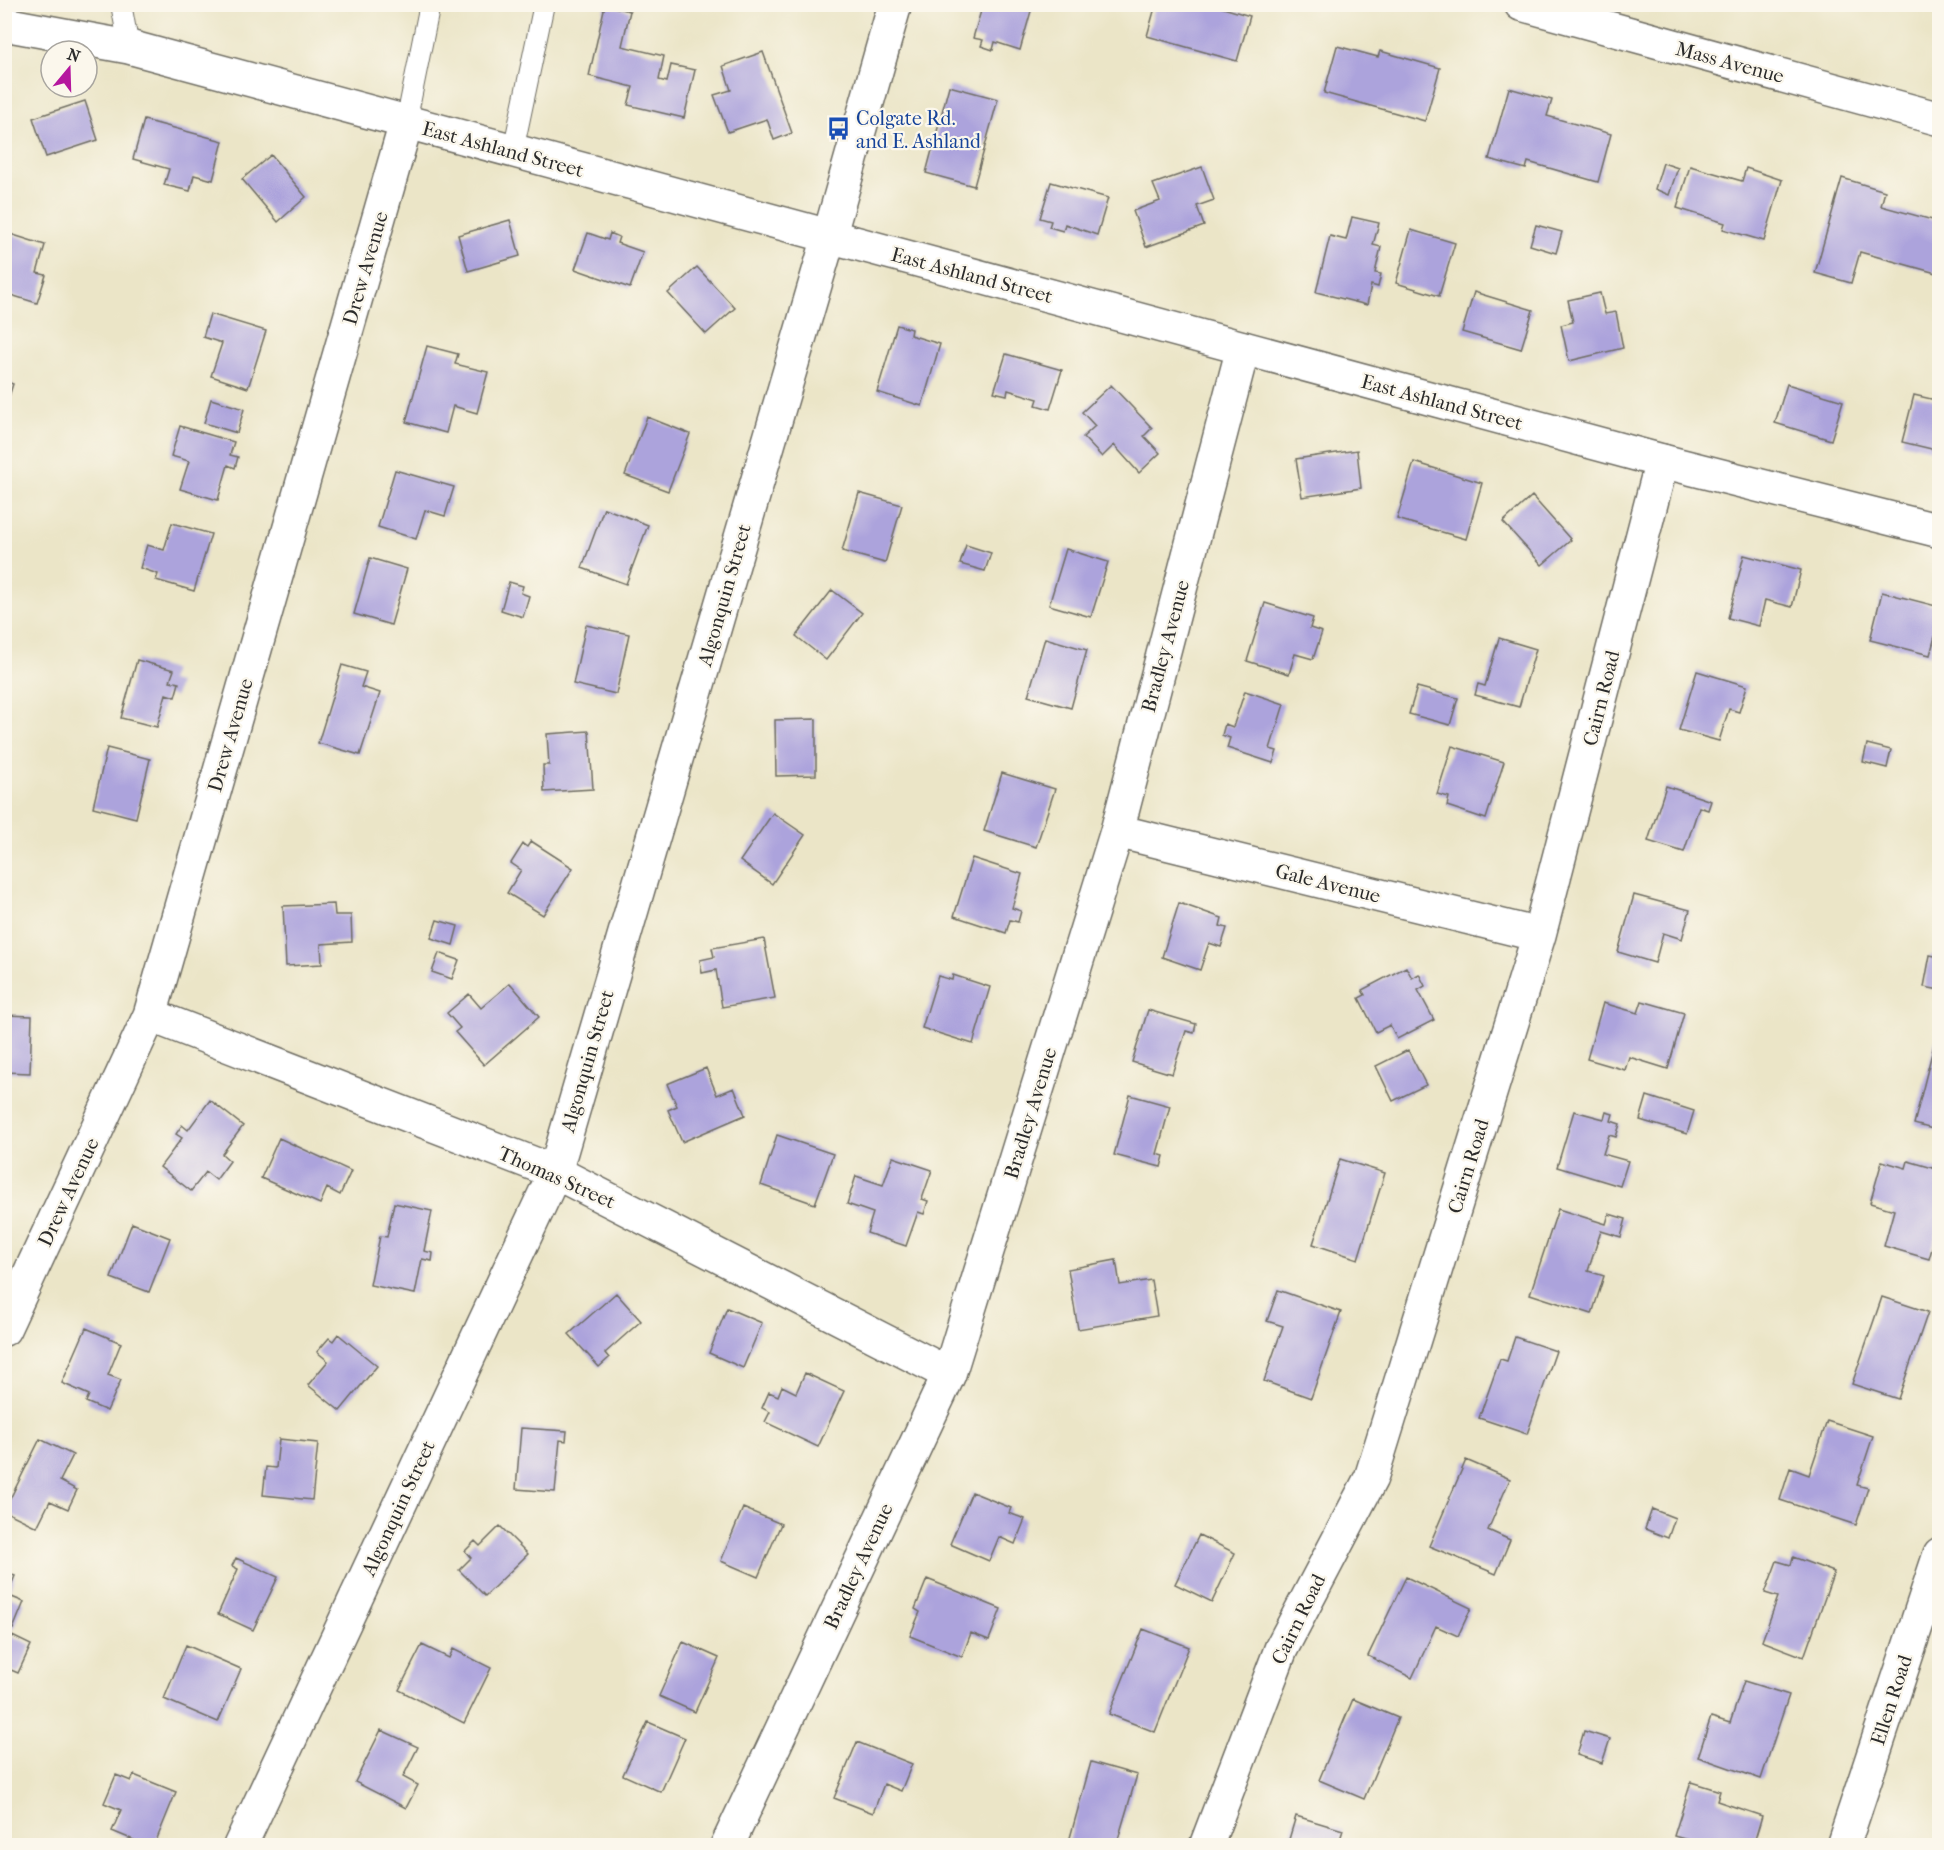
<svg xmlns="http://www.w3.org/2000/svg" width="1944" height="1850" font-family="'IM FELL French Canon',serif">
	<style>
		.building { fill: #aca3dc }
		.lines { fill: none; stroke-linecap: round; stroke-linejoin: round }
		.service-casing { stroke: #6e6c62; stroke-width: 22 }
		.minor-casing { stroke: #6e6c62; stroke-width: 36 }
		.secondary-casing { stroke: #6e6c62; stroke-width: 36 }
		.service { stroke: #fff; stroke-width: 20 }
		.minor { stroke: #fff; stroke-width: 33 }
		.secondary { stroke: #fff; stroke-width: 33 }
		.labels { text-anchor: middle; stroke-width: 4.5; stroke-linejoin: round; paint-order: stroke }
		.street-label { font-size: 20px; fill: #2b2b2b; stroke: #fbf7ec }
		.transit-label { font-size: 20px; fill: #164399; stroke: #fbf7ec; text-anchor: start }
	</style>
	<rect width="100%" height="100%" fill="#fbf7ec"/>
	<filter id="ink" filterUnits="userSpaceOnUse"><feTurbulence type="fractalNoise" baseFrequency=".0167" numOctaves="2"/><feDisplacementMap in="SourceGraphic" scale="12" xChannelSelector="R" yChannelSelector="G"/><feConvolveMatrix kernelMatrix="1 2 1 2 8 2 1 2 1" color-interpolation-filters="sRGB"/></filter>
	<filter id="wash" filterUnits="userSpaceOnUse"><feTurbulence type="fractalNoise" baseFrequency=".008" numOctaves="4" result="noise"/><feDisplacementMap in="SourceGraphic" scale="24" xChannelSelector="R" yChannelSelector="G"/><feGaussianBlur stdDeviation="1.35" result="paint"/><feColorMatrix in="noise" values="0 0 0 0 0 0 0 0 0 0 0 0 0 0 0 0 0 1.4 0 .05"/><feComposite in="paint" operator="in"/></filter>
	<g filter="url(#wash)">
		<rect width="100%" height="100%" fill="#ebe5c7"/>
		<g id="blocks">
			<path class="building" d="M983,4H1033L1020,50L995,42L993,50L981,46L983,40L973,38Z
				M1156,4H1210L1250,16L1237,61L1147,36Z
				M1909,4H1937L1935,13Z
				M605,5L630,11L622,46L664,56L659,80L667,82L671,65L695,70L684,118L628,105L633,87L589,76Z
				M1337,46L1378,57L1380,51L1440,68L1425,121L1324,93Z
				M763,52L792,133L774,140L767,119L728,132L714,95L731,90L723,66Z
				M949,86L998,99L974,186L926,173Z
				M1509,88L1552,100L1547,116L1611,134L1598,182L1528,162L1526,169L1489,159Z
				M85,101L98,140L46,157L33,118Z
				M144,120L223,141L213,180L194,175L190,191L164,185L169,169L133,159Z
				M271,155L306,197L278,222L242,179Z
				M1663,163L1678,168L1669,195L1655,189Z
				M1690,166L1742,181L1746,168L1782,180L1764,241L1723,229L1725,223L1677,208Z
				M1202,167L1214,200L1197,206L1204,226L1146,247L1133,211L1160,201L1153,184Z
				M1842,178L1885,191L1881,206L1940,222V262L1936,273L1860,252L1851,283L1815,273Z
				M1051,182L1108,198L1097,235L1065,224L1063,231L1049,227L1051,221L1040,218Z
				M1352,217L1379,223L1373,245L1381,247L1375,273L1381,274L1378,287L1371,285L1367,305L1316,292L1330,236L1346,240Z
				M510,220L520,256L468,271L458,235Z
				M1536,225L1562,232L1556,253L1530,245Z
				M1411,230L1455,243L1439,296L1396,283Z
				M7,233L45,245L37,273L46,275L37,303L4,293V242Z
				M588,233L608,240L610,233L619,237L617,243L643,252L630,288L575,269Z
				M697,267L735,308L706,334L668,293Z
				M1474,292L1533,310L1521,349L1462,332Z
				M1600,293L1605,314L1616,312L1623,348L1569,361L1561,325L1573,322L1568,300Z
				M210,314L266,331L248,388L211,376L222,343L203,337Z
				M897,325L911,329L910,335L940,344L922,406L877,392Z
				M427,346L458,354L455,364L488,372L477,413L453,406L446,433L406,422Z
				M1006,354L1062,370L1050,409L1036,405L1038,399L1008,390L1007,395L994,392Z
				M4,381L13,384L5,409H4Z
				M1787,384L1843,401L1831,440L1775,423Z
				M1111,385L1152,428L1144,436L1160,453L1139,473L1114,445L1102,457L1083,437L1095,426L1082,412Z
				M1914,395L1940,401V451L1902,442Z
				M211,399L244,409L237,433L204,423Z
				M647,417L690,434L668,491L625,475Z
				M180,426L234,442L230,455L238,457L235,468L228,465L218,500L180,489L189,461L171,456Z
				M1357,450L1361,488L1302,497L1296,459Z
				M1414,462L1482,483L1466,539L1397,519Z
				M395,470L454,487L445,516L425,510L416,539L378,527Z
				M859,493L902,505L885,563L842,551Z
				M1532,496L1571,540L1542,565L1503,522Z
				M604,508L648,525L626,584L582,568Z
				M172,523L211,534L194,591L156,580L158,574L140,568L147,545L164,550Z
				M966,545L991,553L985,571L960,564Z
				M1066,549L1108,562L1091,617L1049,605Z
				M1744,555L1801,570L1792,607L1765,600L1759,626L1728,618Z
				M370,558L407,569L391,625L354,614Z
				M509,582L523,586L521,593L529,596L523,617L501,610Z
				M832,590L862,613L826,660L796,636Z
				M1882,592L1940,607V618L1930,655L1870,640Z
				M1265,603L1313,618L1310,628L1322,632L1313,659L1295,654L1289,674L1247,661Z
				M586,625L629,634L616,694L573,684Z
				M1045,638L1087,650L1071,708L1028,696Z
				M1499,638L1536,649L1519,707L1475,695L1478,684L1485,686Z
				M137,660L174,670L170,681L179,683L175,697L166,694L157,727L121,718Z
				M342,665L366,672L361,687L380,693L360,755L318,743Z
				M1697,671L1747,686L1739,712L1729,709L1719,741L1679,730Z
				M1417,687L1458,698L1450,725L1409,714Z
				M1245,691L1284,704L1270,749L1277,751L1273,763L1227,748L1230,738L1222,735L1225,724L1233,727Z
				M816,719V775L776,776L775,720Z
				M589,731L593,789L544,792L543,765H549L547,734Z
				M1867,744L1891,750L1887,768L1863,762Z
				M1452,746L1504,762L1486,819L1447,806L1449,797L1437,794Z
				M107,748L150,759L136,818L93,807Z
				M1002,773L1055,789L1036,847L984,831Z
				M1666,786L1711,801L1708,810L1699,807L1684,852L1648,841Z
				M773,813L805,835L772,884L740,861Z
				M531,841L573,868L543,915L507,893L521,870L511,863L523,844L527,847Z
				M972,858L1022,874L1012,908L1021,911L1018,922L1010,920L1006,933L954,916Z
				M1634,895L1690,910L1682,939L1663,933L1655,963L1618,952Z
				M1179,903L1222,918L1220,926L1227,928L1221,947L1209,943L1200,970L1162,957Z
				M334,904L335,915H351L352,942L321,944L322,964L286,966L283,906Z
				M437,920L458,926L453,945L431,938Z
				M764,939L775,998L722,1007L716,970L702,973L700,960L714,957L712,948Z
				M439,953L459,960L452,979L432,972Z
				M1930,955L1940,957V990L1924,987Z
				M1406,967L1412,978L1419,974L1425,986L1418,990L1434,1020L1397,1039L1390,1025L1376,1032L1359,998L1365,995L1362,990Z
				M953,975L990,987L973,1044L922,1028L938,976L952,980Z
				M510,983L539,1017L484,1065L455,1032L460,1028L447,1013L469,994L481,1008Z
				M1642,1001L1684,1013L1668,1069L1629,1057L1625,1070L1587,1059L1603,1003L1638,1013Z
				M1148,1010L1196,1024L1194,1033L1186,1031L1172,1074L1132,1062Z
				M4,1015L32,1016L30,1073L4,1072Z
				M1935,1041L1940,1042V1131L1914,1124Z
				M1408,1050L1426,1085L1393,1101L1376,1066Z
				M706,1068L717,1095L734,1088L745,1115L682,1142L668,1110L677,1106L667,1084Z
				M1130,1095L1170,1106L1157,1154L1164,1156L1161,1167L1114,1155Z
				M1647,1096L1694,1111L1687,1134L1640,1120Z
				M210,1100L243,1126L222,1154L230,1161L216,1180L206,1172L191,1191L160,1167L182,1138L176,1134L182,1125L188,1130Z
				M1574,1111L1604,1119L1606,1112L1613,1114L1611,1121L1620,1124L1616,1137L1609,1135L1603,1154L1628,1161L1620,1186L1557,1167Z
				M777,1135L833,1154L815,1204L761,1185Z
				M279,1138L351,1171L340,1195L327,1188L320,1204L261,1178Z
				M893,1157L932,1170L922,1199L928,1201L924,1214L918,1212L906,1246L867,1233L873,1213L847,1204L856,1176L883,1185Z
				M1340,1159L1385,1173L1358,1259L1313,1244Z
				M1882,1161L1906,1168L1908,1161L1940,1170V1221L1929,1259L1884,1246L1894,1210L1870,1203Z
				M394,1203L432,1211L424,1251L433,1253L432,1261L422,1259L415,1294L370,1285L380,1236L387,1237Z
				M1558,1209L1606,1224L1609,1214L1626,1219L1621,1237L1601,1231L1588,1271L1604,1276L1592,1314L1530,1294Z
				M132,1223L170,1238L149,1292L111,1278Z
				M1116,1260L1120,1285L1151,1280L1157,1316L1078,1329L1068,1269Z
				M1278,1290L1341,1312L1311,1398L1264,1381L1283,1326L1267,1321Z
				M616,1293L641,1321L605,1353L609,1358L599,1367L569,1334Z
				M1882,1297L1928,1312L1898,1399L1852,1384Z
				M727,1308L762,1323L743,1368L709,1353Z
				M86,1328L121,1343L108,1375L121,1380L107,1411L86,1402L89,1395L62,1383Z
				M338,1334L377,1366L340,1411L308,1385L328,1361L317,1352L329,1338L333,1341Z
				M1515,1337L1556,1351L1527,1434L1479,1418L1500,1359L1507,1361Z
				M805,1373L844,1391L818,1447L765,1422L770,1412L762,1408L769,1392L778,1396L782,1386L796,1393Z
				M1827,1421L1873,1436L1857,1485L1868,1488L1856,1525L1780,1500L1790,1468L1809,1475Z
				M521,1428L567,1431L566,1441L560,1440L555,1492L516,1489Z
				M40,1439L73,1455L60,1481L77,1490L68,1509L50,1501L37,1527L4,1511Z
				M279,1439L318,1443L312,1500L263,1495L266,1467L276,1468Z
				M1466,1460L1510,1479L1488,1530L1510,1540L1496,1574L1429,1546Z
				M972,1492L1011,1508L1009,1513L1025,1519L1015,1544L999,1537L989,1561L950,1544Z
				M743,1508L781,1524L758,1577L721,1561Z
				M1652,1509L1675,1518L1668,1538L1645,1529Z
				M500,1526L528,1554L485,1596L459,1570L471,1558L465,1551L475,1541L480,1546Z
				M1199,1535L1235,1553L1212,1602L1175,1584Z
				M1793,1557L1834,1572L1804,1657L1762,1641L1778,1597L1765,1593L1777,1561L1791,1565Z
				M236,1558L278,1577L253,1630L218,1614L238,1569L232,1566Z
				M4,1572L15,1576L7,1595L24,1602L13,1629L4,1626Z
				M1406,1577L1471,1608L1458,1636L1436,1626L1412,1678L1368,1656Z
				M927,1579L1001,1609L989,1640L971,1633L962,1657L910,1636L920,1612L915,1609Z
				M1143,1629L1189,1647L1155,1732L1109,1714Z
				M4,1632L31,1645L18,1673L4,1667Z
				M683,1642L719,1658L695,1712L659,1696Z
				M186,1645L241,1669L218,1722L164,1699Z
				M422,1645L449,1658L453,1649L491,1668L464,1723L399,1690Z
				M1744,1681L1789,1695L1761,1779L1698,1757L1711,1717L1730,1723Z
				M1353,1699L1398,1718L1364,1799L1319,1780Z
				M648,1722L685,1738L661,1792L623,1775Z
				M381,1730L418,1747L403,1777L418,1785L406,1808L355,1782Z
				M1584,1731L1610,1739L1602,1763L1577,1755Z
				M857,1742L912,1764L901,1791L884,1784L873,1813L834,1798Z
				M1091,1762L1137,1775L1116,1846L1068,1845Z
				M116,1775L131,1781L134,1775L176,1792L154,1846H148L112,1831L121,1810L104,1803Z
				M1691,1782L1720,1791L1717,1801L1762,1816L1753,1846H1686L1688,1840L1674,1836Z
				M1296,1816L1343,1830L1338,1846H1287Z"/>
		</g>
	</g>
	<g filter="url(#ink)">
		<use href="#blocks" fill-opacity="0" stroke="#6e6c62" stroke-width="1.5"/>
		<g class="lines">
			<defs>
				<path id="service" d="M121,4L129,47
					M406,123L430,4
					M513,151L544,4"/>
				<path id="minor" d="M1521,4L1940,119
					M1117,831L1539,935
					M150,1015L555,1172L949,1374
					M4,1329L150,1015L406,123
					M240,1846L555,1172L829,237L895,4
					M727,1846L949,1374L1117,831L1243,348
					M1206,1846L1281,1649L1371,1478L1539,935L1662,461
					M1843,1846L1940,1554"/>
				<path id="secondary" d="M4,24L129,47L1662,461L1940,531"/>
			</defs>
			<use href="#service" class="service-casing"/>
			<use href="#minor" class="minor-casing"/>
			<use href="#secondary" class="secondary-casing"/>
			<use href="#service" class="service"/>
			<use href="#minor" class="minor"/>
			<use href="#secondary" class="secondary"/>
		</g>
	</g>
	<defs>
		<symbol id="bus-bare" viewBox="-9 -9 18 18"><path d="M-5-6H5V4H4V6H2V4H-2V6H-4V4H-5ZM-3.5-4V0h7V-4ZM-3.5 1.2v1.5H-2V1.2ZM2 1.2v1.5H3.5V1.2Z" fill="#1a4fb4" stroke="#fbf7ec" stroke-width="2.5" paint-order="stroke"/></symbol>
	</defs>
	<g fill-rule="evenodd">
		<use href="#bus-bare" x="822" y="112" width="33" height="33"/>
	</g>
	<g class="labels">
		<g class="street-label">
			<text transform="translate(1730 62) rotate(15)" y="7">Mass Avenue</text>
			<text transform="translate(503 149) rotate(15)" y="7">East Ashland Street</text>
			<text transform="translate(365 268) rotate(-74)" y="7">Drew Avenue</text>
			<text transform="translate(972 275) rotate(15)" y="7">East Ashland Street</text>
			<text transform="translate(1442 402) rotate(15)" y="7">East Ashland Street</text>
			<text transform="translate(724 595) rotate(-74)" y="7">Algonquin Street</text>
			<text transform="translate(1165 646) rotate(-75)" y="7">Bradley Avenue</text>
			<text transform="translate(1601 698) rotate(-76)" y="7">Cairn Road</text>
			<text transform="translate(230 735) rotate(-74)" y="7">Drew Avenue</text>
			<text transform="translate(1328 883) rotate(14)" y="7">Gale Avenue</text>
			<text transform="translate(587 1061) rotate(-74)" y="7">Algonquin Street</text>
			<text transform="translate(1030 1113) rotate(-73)" y="7">Bradley Avenue</text>
			<text transform="translate(1468 1166) rotate(-73)" y="7">Cairn Road</text>
			<text transform="translate(557 1177) rotate(24)" y="7">Thomas Street</text>
			<text transform="translate(68 1192) rotate(-65)" y="7">Drew Avenue</text>
			<text transform="translate(398 1508) rotate(-65)" y="7">Algonquin Street</text>
			<text transform="translate(858 1566) rotate(-65)" y="7">Bradley Avenue</text>
			<text transform="translate(1298 1619) rotate(-64)" y="7">Cairn Road</text>
			<text transform="translate(1891 1700) rotate(-72)" y="7">Ellen Road</text>
		</g>
		<g class="transit-label">
			<text x="856" y="125">Colgate Rd.<tspan x="856" dy="23">and E. Ashland</tspan></text>
		</g>
	</g>
	<rect width="1944" height="1850" fill="none" stroke="#fbf7ec" stroke-width="24"/>
	<g transform="translate(69 69) rotate(19)"><circle r="28" fill="#fbf7ec" stroke="#a8a59f" stroke-width="1.5"/>
	<path d="M0-4.5L10 22L0 15L-10 22Z" fill="#b5179e"/>
	<text y="-9" font-size="16" font-weight="bold" text-anchor="middle" fill="#2b2b2b">N</text>
	</g>
</svg>
